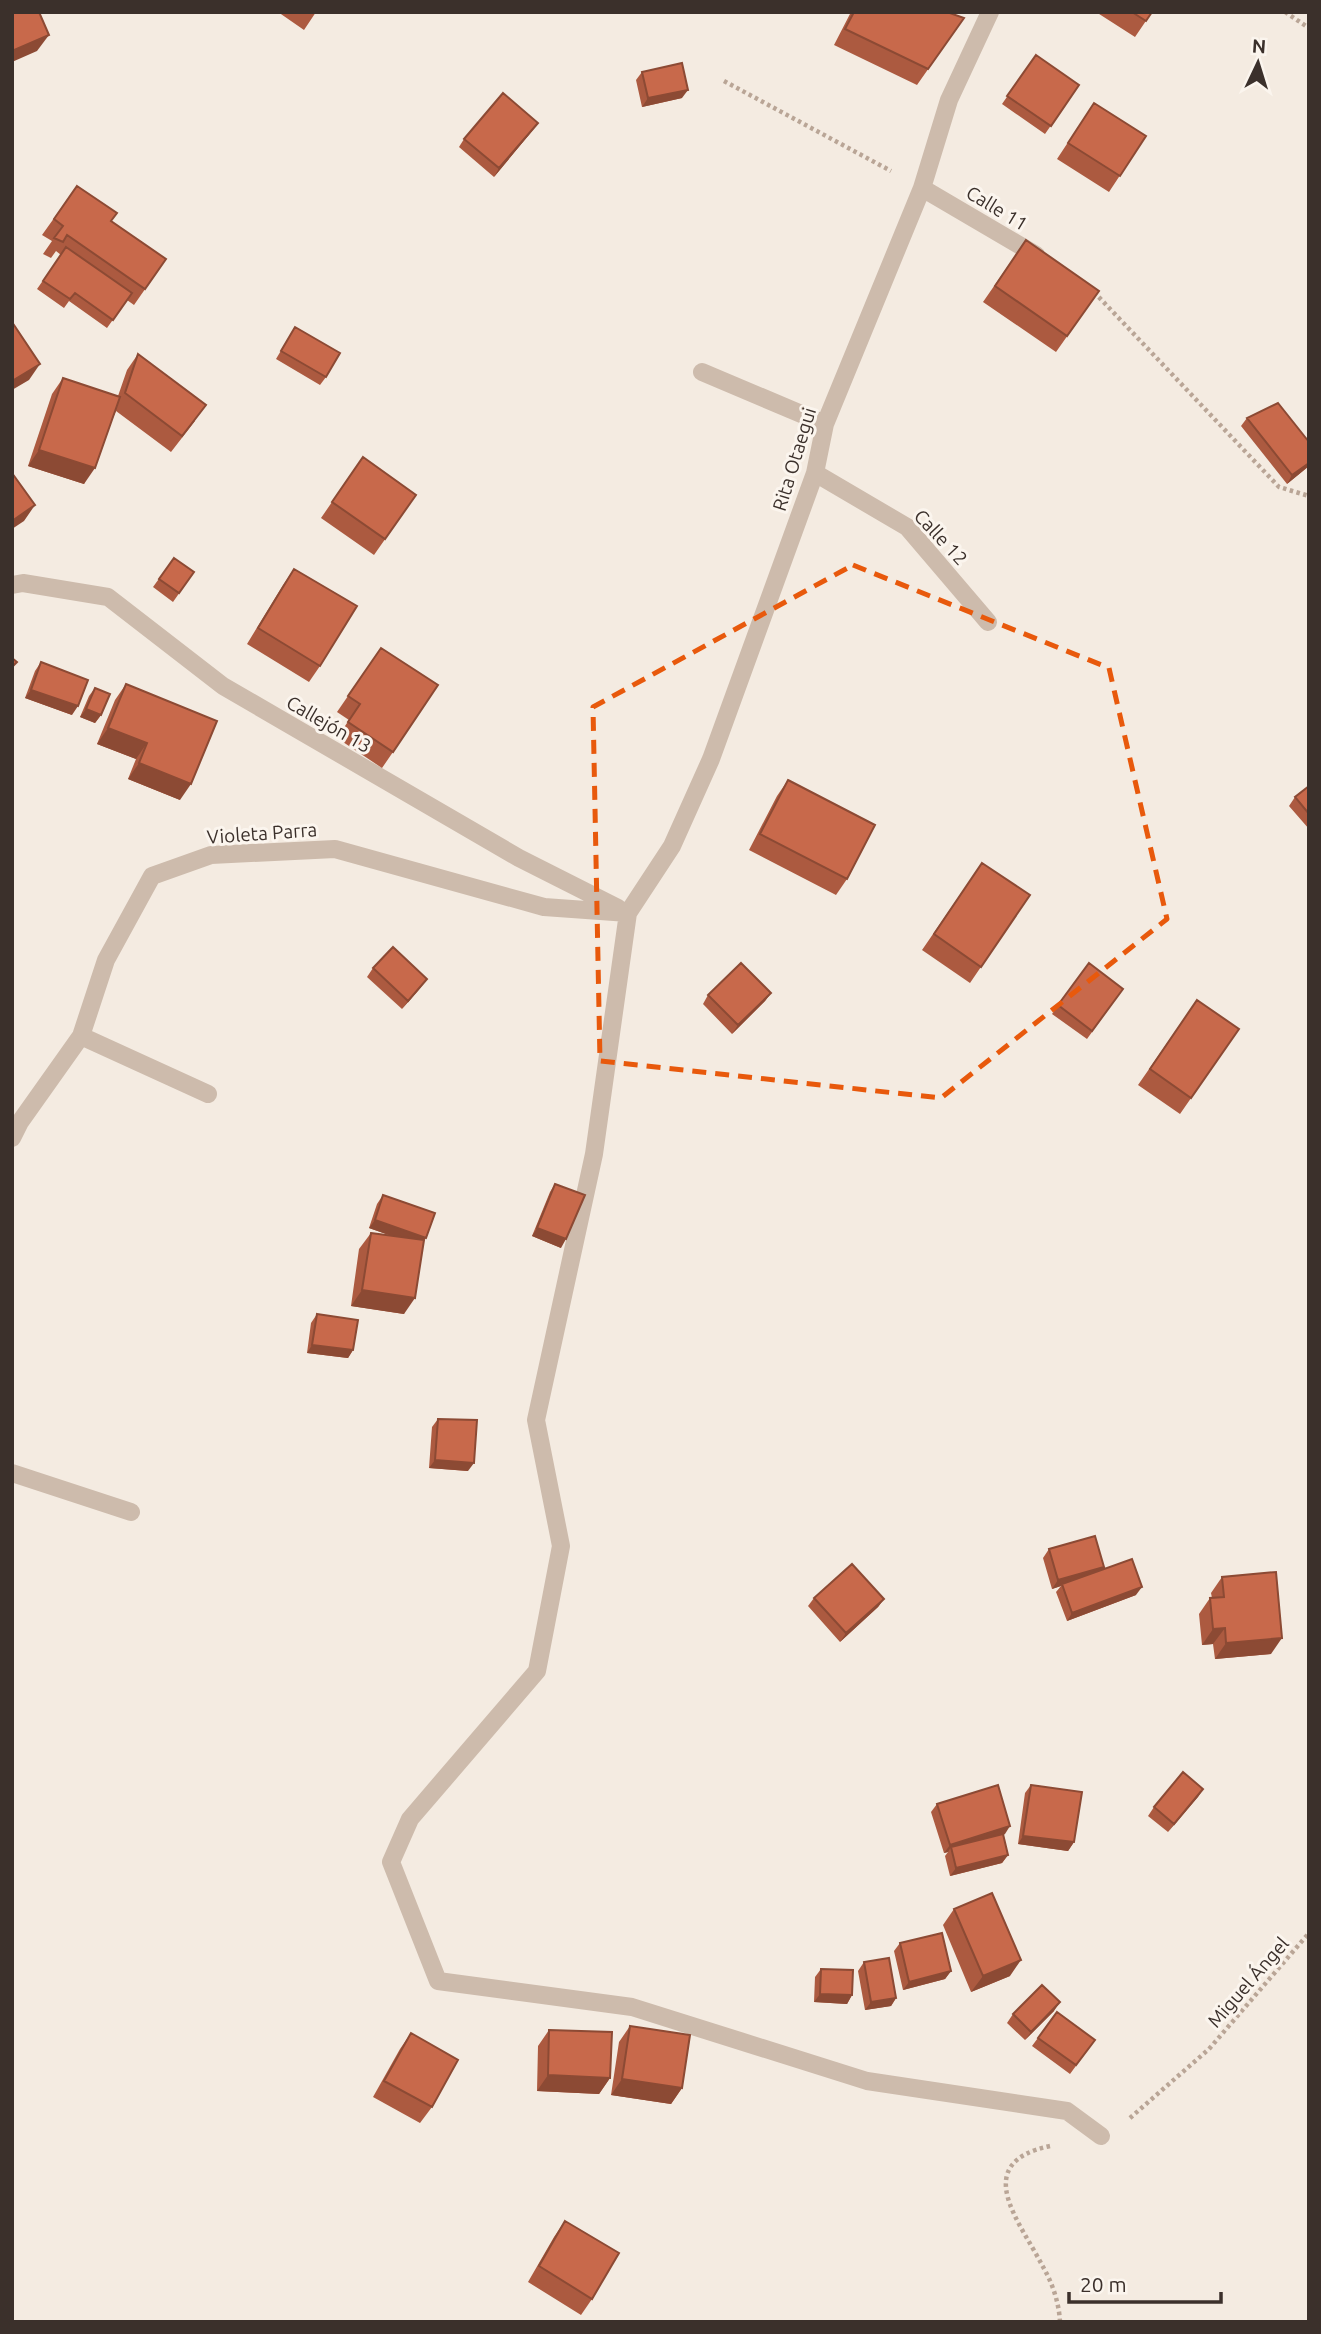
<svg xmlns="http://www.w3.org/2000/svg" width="1321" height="2334" font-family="Ubuntu,sans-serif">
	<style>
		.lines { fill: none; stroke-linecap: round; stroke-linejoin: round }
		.path { stroke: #b9a596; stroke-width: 4.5; stroke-dasharray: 3.5 3.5; stroke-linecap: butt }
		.street { stroke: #cdbbac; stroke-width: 18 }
		.wall { fill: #ac5a40 }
		.shaded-wall { fill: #8c4a34 }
		.building { fill: #c8694b; stroke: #8c4a34; stroke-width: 2 }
		.marked { fill: none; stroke: #e8590c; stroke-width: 5; stroke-dasharray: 14 9; stroke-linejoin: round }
		.labels { text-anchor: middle; stroke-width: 6; stroke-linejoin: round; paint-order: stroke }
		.street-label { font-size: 19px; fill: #3b302b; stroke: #fbf5ee }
	</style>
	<rect width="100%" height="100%" fill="#f4ebe1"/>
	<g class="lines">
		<path class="path" d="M1285,12L1309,28
			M724,81L891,171
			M1094,292L1279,487L1309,496
			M1130,2118L1209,2049L1309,1933
			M1050,2146C969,2163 1020,2222 1042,2265C1052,2282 1059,2302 1060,2322"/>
		<path class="street" d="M990,12L949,100L922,188L825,424L815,473L711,759L672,846L628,913L594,1154L536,1420L561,1546L537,1671L410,1819L391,1862L438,1981L632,2007L867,2081L1067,2111L1101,2136
			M922,188L1036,255
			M702,372L825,424
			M815,473L907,527L988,622
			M12,585L23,583L108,597L223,686L519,858L618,908
			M81,1036L208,1094
			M12,1138L20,1122L81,1036L106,960L152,876L211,855L335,849L544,907L628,913
			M12,1473L131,1512"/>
	</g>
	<path class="wall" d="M278,12H316L304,30Z
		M851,12H947L964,18L917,85L834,45Z
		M1096,12H1152L1135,37Z
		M1036,55L1079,85L1045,134L1002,104Z
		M642,72L682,98L642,107L636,80Z
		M1094,103L1146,136L1109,192L1057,159Z
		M532,131L494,177L459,147L464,139Z
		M77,186L111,221L166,259L134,305L127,300L107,328L69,301L64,308L37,289L61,255L56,251L51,258L43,254L52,241L42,235Z
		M1026,240L1099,291L1056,352L983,302Z
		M295,327L326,377L320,385L276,359Z
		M138,354L195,421L171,452L116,411L84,484L28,466L52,394L63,378L118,396L127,370Z
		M1247,418L1309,442V466L1287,484L1241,426Z
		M363,457L416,495L374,555L321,518Z
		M174,558L194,572L173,602L153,587Z
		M294,569L320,666L309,682L247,644L283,585Z
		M381,648L393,752L382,768L337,738L349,720L337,712Z
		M41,662L72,715L25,698L35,671Z
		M126,684L180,800L128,779L136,759L97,744L115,700Z
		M95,688L101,715L95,723L80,717L89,696Z
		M788,780L847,879L836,895L749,850L777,796Z
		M1309,786V829L1289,806L1295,797Z
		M982,863L1030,895L970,983L922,950Z
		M1089,963L1123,989L1087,1039L1052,1014Z
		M373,968L421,987L402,1009L367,977Z
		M771,993L765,1001L732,1034L703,1004L708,995Z
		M1197,1000L1239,1029L1180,1114L1138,1085Z
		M555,1184L561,1248L532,1236L550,1192Z
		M383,1195L423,1242L404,1314L351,1306L359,1249L371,1233L389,1235L369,1228L377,1204Z
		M317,1314L353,1350L348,1358L307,1353L311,1323Z
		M438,1419L468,1471L429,1468L432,1427Z
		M1049,1549L1104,1567L1102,1570L1136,1595L1067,1621L1056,1592L1061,1586L1052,1589L1043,1558Z
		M1222,1577L1271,1654L1215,1659L1213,1644L1202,1645L1199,1614L1210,1598H1212L1211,1593Z
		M814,1598L884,1599L878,1607L840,1642L808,1606Z
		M1031,1785L1074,1842L1068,1851L1018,1844L1025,1793Z
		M1203,1789L1168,1832L1148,1816L1154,1807Z
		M937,1804L1005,1834L1003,1835L1008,1855L1002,1863L950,1876L945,1856L948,1852L944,1853L931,1812Z
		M954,1909L1010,1976L971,1992L943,1925Z
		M900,1943L951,1971L945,1979L903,1990L894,1951Z
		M864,1962L896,1998L891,2006L865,2010L858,1971Z
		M821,1969L852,1995L847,2004L814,2002L815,1977Z
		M1054,2011L1025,2040L1007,2023L1013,2014Z
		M1057,2012L1095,2040L1070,2074L1032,2046Z
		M630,2026L682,2088L671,2104L611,2095L619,2042Z
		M549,2030L610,2078L599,2094L537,2091L538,2046Z
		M411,2033L432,2107L420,2123L373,2097L400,2049Z
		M565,2221L592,2299L581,2315L528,2282L554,2237Z"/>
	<path class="shaded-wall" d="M49,35L37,51L12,62V51Z
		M688,90L682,98L642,107L648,98Z
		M538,123L532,131L494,177L499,168Z
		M40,364L29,380L12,390V381Z
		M39,450L95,468L84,484L28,466Z
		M1309,463V466L1287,484L1292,475Z
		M35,505L24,521L12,529V521Z
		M31,690L78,706L72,715L25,698Z
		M86,709L101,715L95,723L80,717Z
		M108,728L147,743L136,759L97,744Z
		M139,763L191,784L180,800L128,779Z
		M427,979L421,987L402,1009L408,1001Z
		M771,993L765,1001L732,1034L738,1025Z
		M375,1220L426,1238L420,1246L369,1228Z
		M537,1228L566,1239L561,1248L532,1236Z
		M362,1290L415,1298L404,1314L351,1306Z
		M312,1345L353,1350L348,1358L307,1353Z
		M435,1460L474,1463L468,1471L429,1468Z
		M1104,1567L1098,1575L1062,1584L1061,1586L1052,1589L1058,1580Z
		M1142,1587L1136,1595L1067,1621L1072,1613Z
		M884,1599L878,1607L840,1642L846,1633Z
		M1225,1628L1213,1644L1202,1645L1213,1629Z
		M1282,1638L1271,1654L1215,1659L1226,1643Z
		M1203,1789L1198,1797L1168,1832L1174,1824Z
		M1010,1826L1005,1834L952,1851L951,1847L948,1852L944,1853L950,1845Z
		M1023,1836L1074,1842L1068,1851L1018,1844Z
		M1008,1855L1002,1863L950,1876L956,1868Z
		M1021,1960L1010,1976L971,1992L983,1976Z
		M951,1971L945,1979L903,1990L909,1982Z
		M820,1994L852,1995L847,2004L814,2002Z
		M896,1998L891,2006L865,2010L871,2002Z
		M1060,2002L1054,2011L1025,2040L1031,2032Z
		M548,2075L610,2078L599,2094L537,2091Z
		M622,2079L682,2088L671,2104L611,2095Z"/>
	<path class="building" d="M12,12H39L49,35L12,51Z
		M854,12H947L964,18L928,69L845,29Z
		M1132,12H1152L1146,21Z
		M1036,55L1079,85L1051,126L1007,96Z
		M682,63L688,90L648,98L642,72Z
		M503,93L538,123L499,168L464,139Z
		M1094,103L1146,136L1120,176L1068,143Z
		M77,186L117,213L111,221L166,259L145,289L67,235L63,242L54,238L63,226L54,219Z
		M1026,240L1099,291L1067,336L995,286Z
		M66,247L132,293L113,320L75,293L70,299L43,281Z
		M14,325L40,364L12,381V327Z
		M295,327L340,353L326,377L281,351Z
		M138,354L206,405L182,436L125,393Z
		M63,378L120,397L95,468L39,450Z
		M1278,403L1309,442V463L1292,475L1247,418Z
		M363,457L416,495L385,539L332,502Z
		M12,473L35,505L12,521Z
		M174,558L194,572L179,593L159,579Z
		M294,569L357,606L320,666L258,628Z
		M381,648L438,685L393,752L348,722L360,704L348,696Z
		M12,658L17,662L12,667Z
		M41,662L88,680L78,706L31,690Z
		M126,684L217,721L191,784L139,763L147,743L108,728Z
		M95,688L110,694L101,715L86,709Z
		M788,780L875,825L847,879L760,834Z
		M1309,786V814L1295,797Z
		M982,863L1030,895L981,967L934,934Z
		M393,947L427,979L408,1001L373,968Z
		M741,963L771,993L738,1025L708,995Z
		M1089,963L1123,989L1092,1031L1058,1005Z
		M1197,1000L1239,1029L1191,1098L1150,1069Z
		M555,1184L585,1195L566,1239L537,1228Z
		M383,1195L435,1213L426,1238L375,1220Z
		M371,1233L424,1240L415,1298L362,1290Z
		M317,1314L358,1320L353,1350L312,1345Z
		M438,1419L477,1420L474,1463L435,1460Z
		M1095,1536L1104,1567L1058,1580L1049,1549Z
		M1132,1559L1142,1587L1072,1613L1062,1584Z
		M852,1564L884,1599L846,1633L814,1598Z
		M1276,1572L1282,1638L1226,1643L1225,1628L1213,1629L1210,1598L1224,1597L1222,1577Z
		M1183,1772L1203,1789L1174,1824L1154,1807Z
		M998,1785L1010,1826L950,1845L937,1804Z
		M1031,1785L1082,1792L1074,1842L1023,1836Z
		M1003,1834L1008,1855L956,1868L951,1847Z
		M992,1893L1021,1960L983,1976L954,1909Z
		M942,1933L951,1971L909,1982L900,1943Z
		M889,1958L896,1998L871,2002L864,1962Z
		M821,1969L853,1970L852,1995L820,1994Z
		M1042,1985L1060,2002L1031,2032L1013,2014Z
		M1057,2012L1095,2040L1076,2065L1038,2038Z
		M630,2026L690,2035L682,2088L622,2079Z
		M549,2030L612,2032L610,2078L548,2075Z
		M411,2033L458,2060L432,2107L384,2081Z
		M565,2221L619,2253L592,2299L539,2266Z"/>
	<path class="marked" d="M853,565L1109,668L1167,919L941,1098L600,1061L593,707Z"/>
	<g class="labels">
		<g class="street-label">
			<text transform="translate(997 208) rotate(31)" y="7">Calle 11</text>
			<text transform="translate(794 459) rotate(-73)" y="7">Rita Otaegui</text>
			<text transform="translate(941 537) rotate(47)" y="7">Calle 12</text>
			<text transform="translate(329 724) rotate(30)" y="7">Callejón 13</text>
			<text transform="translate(262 833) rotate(-4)" y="7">Violeta Parra</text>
			<text transform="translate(1248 1982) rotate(-49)" y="7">Miguel Ángel</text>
		</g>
	</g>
	<rect width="1321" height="2334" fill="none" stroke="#3b302b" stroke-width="28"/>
	<g transform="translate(1258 63) rotate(4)" stroke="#fbf5ee" stroke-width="5" paint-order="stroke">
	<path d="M0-5L12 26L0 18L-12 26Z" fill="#3b302b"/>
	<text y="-10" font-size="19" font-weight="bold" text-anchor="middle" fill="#3b302b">N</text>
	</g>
	<path d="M1069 2292v10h152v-10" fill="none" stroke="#3b302b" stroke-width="3.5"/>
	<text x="1080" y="2292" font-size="21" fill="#3b302b" stroke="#fbf5ee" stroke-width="5" paint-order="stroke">20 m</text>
</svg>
